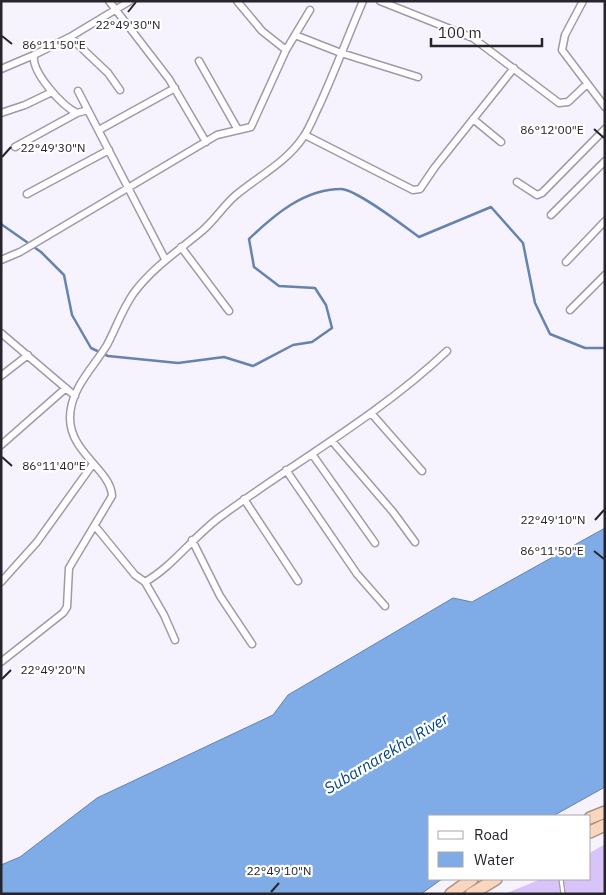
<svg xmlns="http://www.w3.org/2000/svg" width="606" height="895" font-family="'IBM Plex Sans',sans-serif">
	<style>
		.green { fill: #d9c4f9 }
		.water { fill: #7face7; stroke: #6583af }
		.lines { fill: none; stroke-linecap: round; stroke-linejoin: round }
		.stream { stroke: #6583af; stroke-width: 2.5 }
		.service-casing { stroke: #a099aa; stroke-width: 5.5 }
		.minor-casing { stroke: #a099aa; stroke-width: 9 }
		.trunk-casing { stroke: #af9180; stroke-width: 14 }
		.service { stroke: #fff; stroke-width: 3 }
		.minor { stroke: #fff; stroke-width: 6 }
		.trunk { stroke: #fad6be; stroke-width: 11 }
		.ticks { fill: none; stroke: #27242b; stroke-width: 2 }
		.labels { text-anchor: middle; stroke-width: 4.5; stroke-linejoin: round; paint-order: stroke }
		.water-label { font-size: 16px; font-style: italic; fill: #034287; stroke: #fff }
		.ticks-label { font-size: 12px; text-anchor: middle; fill: #27242b; stroke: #fff; stroke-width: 4.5; stroke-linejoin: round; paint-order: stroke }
	</style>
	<rect width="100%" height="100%" fill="#f6f2fe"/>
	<path class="green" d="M605,844V894H504L541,879H590V853Z"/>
	<path class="water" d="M605,528V787L553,816H430V879H442L421,894H1V865L20,857L97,798L273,715L288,695L453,598L472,602Z"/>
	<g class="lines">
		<path class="stream" d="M1,224L41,252L64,275L72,315L91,348L108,356L178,363L224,357L253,366L293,345L312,342L332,328L326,305L315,288L279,286L254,267L249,239C274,215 304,189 341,189C356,189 405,227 419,237L491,207L523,243L535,303L550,334L585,348H605"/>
		<defs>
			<path id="service" d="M561,879L563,894"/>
			<path id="minor" d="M109,1L169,79L206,142
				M237,1L262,31L286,50
				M380,1L473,38L559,103L568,102L586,85
				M583,1L565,35L562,50L605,107
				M295,35L341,53L418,77
				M70,37L108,73L120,90
				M199,61L238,130
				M1,69L34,55
				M78,91L165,259
				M88,110L77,113C62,106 31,72 34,55L70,37L130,1
				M1,113L25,105L52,92
				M473,119L501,142
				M99,130L175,88
				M305,135L413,190L420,189L435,167L514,68
				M15,147L77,113
				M517,182L537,195L542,193L605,129
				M27,194L109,150
				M551,215L605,161
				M181,247L229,311
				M1,260L20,252L217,135L251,127L286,50L310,10
				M566,262L605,221
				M570,310L605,275
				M1,333L75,396
				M1,376L28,355
				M371,413L422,471
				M332,441L393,512L415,542
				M1,445L66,388
				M312,454L375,543
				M286,470L357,574L385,606
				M244,499L298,581
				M95,526L135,575L145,582C172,567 194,536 220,517C295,462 378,416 447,351
				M192,540L220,596L252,644
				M1,582L37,542L93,464
				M145,582L164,615L175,640
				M1,662L63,613L67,607L69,568L112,496C111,470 70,453 70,418C70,389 93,368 107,345C116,328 122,310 133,294C152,268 178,251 202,231C215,220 223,206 236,195C259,176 287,162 304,136C310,127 314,116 319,106C335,71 348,36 363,1"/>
			<path id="trunk" d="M590,818L605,812
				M590,832L605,825
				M451,894L472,879
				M471,894L496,879"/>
		</defs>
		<use href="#service" class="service-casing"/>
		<use href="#minor" class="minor-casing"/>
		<use href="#trunk" class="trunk-casing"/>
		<use href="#service" class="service"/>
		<use href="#minor" class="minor"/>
		<use href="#trunk" class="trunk"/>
	</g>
	<path class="ticks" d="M128,12L136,2M2,36L12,44M594,129L604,138M2,157L11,147M2,457L12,466M595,520L604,510M594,551L604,559M2,679L11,670M271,892L279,883"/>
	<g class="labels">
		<g class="water-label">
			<text transform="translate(386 753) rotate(-31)" y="6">Subarnarekha River</text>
		</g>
	</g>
	<g class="ticks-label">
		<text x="128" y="29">22°49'30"N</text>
		<text x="54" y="49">86°11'50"E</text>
		<text x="552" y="134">86°12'00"E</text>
		<text x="53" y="152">22°49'30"N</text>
		<text x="54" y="470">86°11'40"E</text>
		<text x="553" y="524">22°49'10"N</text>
		<text x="552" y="555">86°11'50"E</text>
		<text x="53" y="674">22°49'20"N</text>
		<text x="279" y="875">22°49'10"N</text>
	</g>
	<rect width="606" height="895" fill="none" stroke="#27242b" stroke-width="5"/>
	<rect x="428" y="815" width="162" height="65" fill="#ffffff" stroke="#a9a7aa"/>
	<rect x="438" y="831" width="25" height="8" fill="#ffffff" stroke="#a9a7aa"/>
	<text x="474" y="840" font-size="15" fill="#27242b">Road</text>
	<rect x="438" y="852" width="25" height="15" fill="#7face7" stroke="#a9a7aa"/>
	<text x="474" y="865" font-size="15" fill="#27242b">Water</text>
	<path d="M431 38v8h111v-8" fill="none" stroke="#27242b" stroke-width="2.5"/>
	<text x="438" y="38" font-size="15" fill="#27242b" stroke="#ffffff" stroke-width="4" paint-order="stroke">100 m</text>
</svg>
